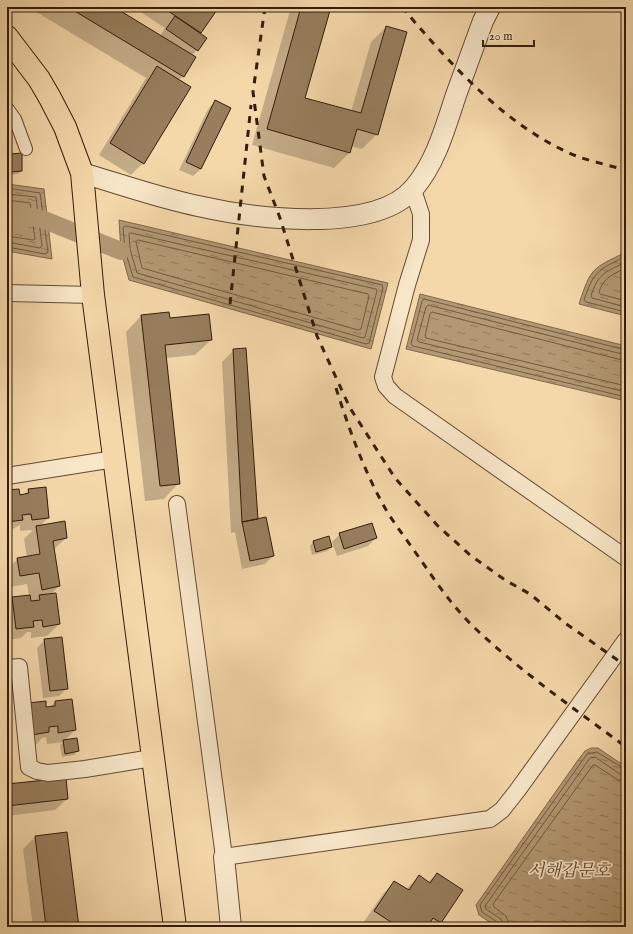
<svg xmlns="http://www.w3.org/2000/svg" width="633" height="934" font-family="'IM FELL English','Noto Serif KR',serif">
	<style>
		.water { fill: url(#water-ripples); stroke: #806649 }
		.shadow { fill: #0003 }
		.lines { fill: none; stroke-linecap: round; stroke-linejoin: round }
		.shore { stroke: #735a3e; stroke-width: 1 }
		.canal { stroke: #b39873; stroke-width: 18 }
		.building { fill: #987e5d; stroke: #331c09 }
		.pedestrian-casing { stroke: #644b31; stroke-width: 14 }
		.minor-casing { stroke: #644b31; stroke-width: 18 }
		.tertiary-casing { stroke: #644b31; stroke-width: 22 }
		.primary-casing { stroke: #331c09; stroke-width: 24 }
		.pedestrian { stroke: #f8e6c8; stroke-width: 12 }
		.minor { stroke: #f8e6c8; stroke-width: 16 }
		.tertiary { stroke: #f8e6c8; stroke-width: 20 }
		.primary { stroke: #f5d8aa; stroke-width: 22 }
		.rail { stroke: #331c09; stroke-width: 3; stroke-dasharray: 7 7; stroke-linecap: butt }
		.labels { text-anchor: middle; stroke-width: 3.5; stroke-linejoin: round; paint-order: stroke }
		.water-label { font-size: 17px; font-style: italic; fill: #60472e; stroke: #f8e6c8 }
	</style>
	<defs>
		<pattern id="water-ripples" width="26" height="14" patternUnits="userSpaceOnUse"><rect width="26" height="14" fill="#b39873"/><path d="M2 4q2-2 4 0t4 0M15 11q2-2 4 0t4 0" fill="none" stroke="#927b5d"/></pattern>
	</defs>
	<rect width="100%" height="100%" fill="#f5d8aa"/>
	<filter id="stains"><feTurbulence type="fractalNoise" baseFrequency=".005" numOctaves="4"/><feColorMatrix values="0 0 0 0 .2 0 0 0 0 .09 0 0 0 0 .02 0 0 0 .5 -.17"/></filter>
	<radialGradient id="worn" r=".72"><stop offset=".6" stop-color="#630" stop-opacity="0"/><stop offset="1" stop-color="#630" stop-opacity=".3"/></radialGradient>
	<path class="water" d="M7,184L44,189L52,259L7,251Z
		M119,220L388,283L371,349L129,280L121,251Z
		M626,252V316L579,304C591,267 592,269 626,252Z
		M420,294L626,346V401L406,349Z
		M591,748H598L626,767V927H497L479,915L476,905L578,760L585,751Z"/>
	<path class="shadow" d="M28,7H112L160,36L165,28L142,13L146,7H218L200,34L197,50L192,55L183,76L178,81L143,163L131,175L99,155L146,78Z
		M291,7H330L304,99L351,112L371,42L386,27L377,134L362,149L351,146L350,152L334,168L252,145Z
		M215,101L201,169L193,176L179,170L208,109Z
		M11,155L21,171L18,174L8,175L7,158Z
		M141,316L169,320L211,340L195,355L166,358L179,483L164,499L145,501L126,332Z
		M234,350L257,520L273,556L265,564L242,569L235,532L231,533L222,362Z
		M29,490L48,518L40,526L66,538L53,550L59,586L50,595L59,624L47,636L31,638V632H27L21,638L7,640V604L13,598L29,596L27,584L9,587L7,569L18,559L27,557L24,539L33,530L20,531V525L7,532V491L19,496L24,495Z
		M340,534L376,538L368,546L337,556L332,542Z
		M328,538L331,547L327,551L312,555L310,546L313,542Z
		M45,640L67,688L59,696L43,698L37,648Z
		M55,702L75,730L64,741L78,751L74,755L62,757L60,745L63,742L47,744L46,737L42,738L37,744L20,746L45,708L50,707Z
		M7,785L67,799L55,810L7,816Z
		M66,833L78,927H33L23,849L35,837Z
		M437,874L440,922L436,927H370L363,923L383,894L394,882L406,890L419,876L428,882Z"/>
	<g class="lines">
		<path class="shore" d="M7,188L40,193L48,252L45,254L7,247
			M7,194L36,197L42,246L40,248L7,242
			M7,200L30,203L35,239L33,240L7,236
			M126,226L382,285L383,288L369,343L366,344L133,277L125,250L123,228Z
			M131,233L376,289L377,291L365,337L363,338L137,273L130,249L129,234Z
			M138,240L368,294L369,296L361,329L358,330L142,268L136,242Z
			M626,256C599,270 594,270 584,300L586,302L626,312
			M626,262C606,272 598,273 591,296L592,298L626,307
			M626,268C613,274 603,278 599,292L600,294L626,301
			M626,350L424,299L422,301L411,344L413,346L626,397
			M626,355L428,305L426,307L417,340L419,342L626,392
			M626,361L432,312L430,314L425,336L426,338L626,386
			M499,927L497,922L482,912L480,905L587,754L597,752L626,770
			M504,927L501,919L486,909L485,906L590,758L595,757L620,774L626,775
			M510,927L506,916L494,907L493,904L593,765H595L618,780L626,781"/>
		<path class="canal" d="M7,212L42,219L121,251"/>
	</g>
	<path class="building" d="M68,7H114L196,57L184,77Z
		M162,7H219L201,33Z
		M301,7H331L305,98L361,113L386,26L407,32L378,135L357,129L350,153L267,129Z
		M175,16L207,38L198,51L166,29Z
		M157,66L191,87L144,164L110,143Z
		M215,100L231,108L201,169L186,162Z
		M22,153V171L11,172V154Z
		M169,312L170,318L209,314L212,340L165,345L180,484L160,486L141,315Z
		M246,348L258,519L242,522L233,349Z
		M46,487L49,518L32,520L31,514L22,515L23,520L7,522V490L19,489L20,495L29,493L28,489Z
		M266,517L274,556L250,561L242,522Z
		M65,521L67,538L53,541L60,586L42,590L39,573L20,576L17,558L40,554L36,526Z
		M372,523L377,538L344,549L339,533Z
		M329,536L332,547L316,552L313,541Z
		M56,593L60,624L43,627L42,620L33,621L34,627L16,629L12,597L30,595L31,601L40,600L39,595Z
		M62,637L68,689L50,691L44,639Z
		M72,699L76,730L58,733V726L49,727V732L32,735L28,703L46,701V707L55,706V701Z
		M77,738L79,751L65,754L63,740Z
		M66,778L68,799L7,806V784Z
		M67,832L79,927H46L35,836Z
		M437,873L463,890L441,923L433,918L427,927H391L394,924L374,911L394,881L409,890L419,875L430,883Z"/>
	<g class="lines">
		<defs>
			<path id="pedestrian" d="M7,108L15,119L26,149"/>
			<path id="minor" d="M413,190L421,214V240L407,285L383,377L386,386L395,396L626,558
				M7,293L93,295
				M7,476L114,459
				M177,504L224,857L490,819L502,810L517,791L626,640
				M7,668L19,667L29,767L37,771L48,773L85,769L152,758"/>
			<path id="tertiary" d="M82,173C120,184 159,198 198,206C251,218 375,235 414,188C436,162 445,128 456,95C465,70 474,46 483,21L490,7
				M224,857L231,927"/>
			<path id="primary" d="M7,37L39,79L50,98L65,127L82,173L93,295L175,927"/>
		</defs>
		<use href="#pedestrian" class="pedestrian-casing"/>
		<use href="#minor" class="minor-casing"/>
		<use href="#tertiary" class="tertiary-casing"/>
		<use href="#primary" class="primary-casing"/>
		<use href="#pedestrian" class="pedestrian"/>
		<use href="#minor" class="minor"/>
		<use href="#tertiary" class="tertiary"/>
		<use href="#primary" class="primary"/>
		<path class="rail" d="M265,7L253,92L264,176L280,218L317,336L350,408L395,478L437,525L470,555L505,580L530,594L565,623L626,666
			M402,7C449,63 509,130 579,157C594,162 611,166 626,170
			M230,304L251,105
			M336,388C349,429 364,471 385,508C395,525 407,540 418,556C436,582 454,609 478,631C524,674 576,710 626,747"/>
	</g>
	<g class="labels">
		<g class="water-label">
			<text x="569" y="876">서해갑문호</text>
		</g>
	</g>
	<rect width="633" height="934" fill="none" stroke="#f5d8aa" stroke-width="24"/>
	<rect x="8" y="8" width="617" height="918" fill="none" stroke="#331c09" stroke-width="2"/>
	<rect x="12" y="12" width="609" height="910" fill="none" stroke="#331c09"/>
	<path d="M483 40v6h51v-6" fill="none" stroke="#331c09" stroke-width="2"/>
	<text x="489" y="40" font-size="12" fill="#331c09" stroke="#f8e6c8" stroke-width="3" paint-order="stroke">20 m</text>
	<rect width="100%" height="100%" filter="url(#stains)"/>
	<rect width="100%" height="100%" fill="url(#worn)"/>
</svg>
